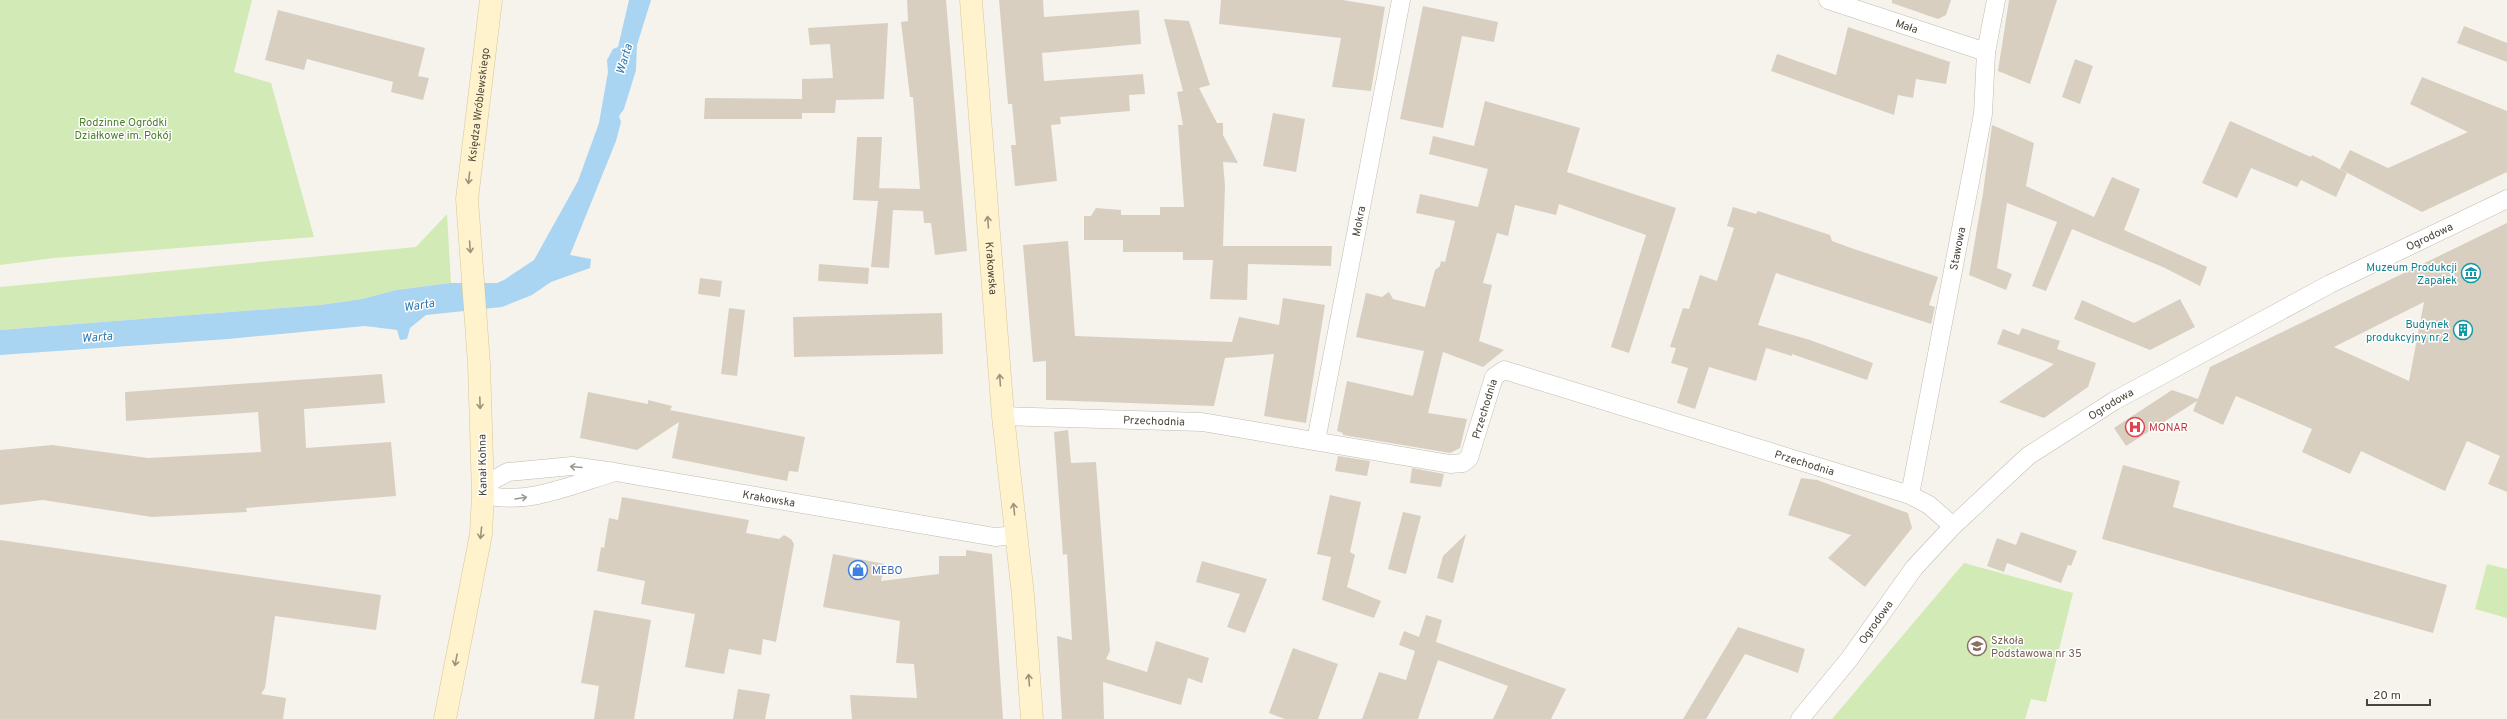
<svg xmlns="http://www.w3.org/2000/svg" width="2507" height="719" font-family="Overpass,sans-serif">
	<style>
		.green { fill: #d2eab5 }
		.water { fill: #a9d4f2 }
		.building { fill: #d8cfc1; fill-rule: evenodd }
		.lines { fill: none; stroke-linecap: round; stroke-linejoin: round }
		.street-casing { stroke: #c2bbae; stroke-width: 19 }
		.secondary-casing { stroke: #d6c79b; stroke-width: 23 }
		.street { stroke: #fff; stroke-width: 18 }
		.secondary { stroke: #fff3cd; stroke-width: 22 }
		.oneway { stroke: #9c937c }
		.oneway2 { stroke: #9c9892 }
		.labels { text-anchor: middle; stroke-width: 3; stroke-linejoin: round; paint-order: stroke }
		.street-label { font-size: 11px; fill: #4b4439; stroke: #fff }
		.park-label { font-size: 11px; fill: #4a7f2a; stroke: #fff }
		.culture-label { font-size: 11px; fill: #0d838f; stroke: #fff; text-anchor: end }
		.health-label { font-size: 11px; fill: #be3a42; stroke: #fff; text-anchor: start }
		.shop-label { font-size: 11px; fill: #366cbe; stroke: #fff; text-anchor: start }
		.education-label { font-size: 11px; fill: #785e54; stroke: #fff; text-anchor: start }
		.water-label { font-size: 12px; font-style: italic; fill: #2e7ab2; stroke: #fff }
	</style>
	<rect width="100%" height="100%" fill="#f6f3ec"/>
	<path class="green" d="M0,0H252L234,72L271,83L314,237L54,258L0,265Z
		M447,214L451,283L396,290L362,299L320,305L0,330V287L416,247Z
		M1964,563L2073,593L2046,702L2031,699L2025,719H1832Z
		M2487,564L2507,569V618L2475,609Z"/>
	<path class="water" d="M629,0H651L637,45L636,70L624,109L619,116L621,122L616,141L570,255L591,259L590,268L551,282L532,295L502,307L426,315L410,328L407,339L400,340L397,330L365,326L228,339L0,355V330L320,305L362,299L396,290L451,283H497L504,280L534,260L578,181L599,123L608,72L607,60L613,49L618,47Z"/>
	<path class="building" d="M907,0H946L967,251L935,255L931,223H924L923,211L893,210L889,268L871,267L878,201L853,200L857,137H882L879,190V188L920,189L913,97H910L901,22L908,21Z
		M999,0H1043L1044,17L1139,10L1141,44L1042,53L1044,81L1143,74L1145,94L1129,95L1130,111L1060,117L1061,124L1051,125L1057,181L1015,186L1011,145H1016L1012,104H1008Z
		M1221,0H1343L1385,7L1371,91L1332,87L1341,38L1219,24Z
		M1892,0H1951L1946,15L1938,19L1892,3Z
		M2009,0H2057L2030,84L1998,71Z
		M1423,6L1498,22L1494,42L1462,36L1443,128L1400,119Z
		M278,10L425,48L418,76L429,78L423,100L391,92L393,82L307,59L304,70L265,60Z
		M1164,19L1189,21L1210,85L1199,88L1217,123H1223V135L1238,163L1223,162L1225,186L1223,246H1332L1331,266L1248,264L1247,300L1210,299L1213,260H1183V252H1123V240H1084V216H1091L1096,208L1121,210V215H1160V207H1184L1178,125H1183L1177,92L1183,91Z
		M888,23L884,99L836,100L835,113H802V79L833,78L830,44L810,45L808,28Z
		M2464,26L2507,43V62L2457,43Z
		M1848,27L1950,62L1946,84L1916,79L1913,98L1898,95L1894,115L1771,71L1777,54L1836,75Z
		M2075,59L2093,66L2080,104L2062,97Z
		M2422,77L2507,111V172L2422,212L2340,169L2350,150L2388,168L2468,132L2410,104Z
		M705,98L802,99V119H704Z
		M1485,101L1580,128L1567,172L1676,208L1629,353L1611,347L1646,235L1559,204L1556,215L1515,205L1508,236L1497,233L1483,283L1492,285L1479,341L1504,350L1483,367L1443,352L1428,413L1467,419L1460,448L1450,453L1343,435V433L1337,431L1347,381L1413,396L1424,351L1356,337L1366,293L1382,297L1389,292L1393,299L1425,307L1435,270L1440,266L1441,261L1445,262L1455,221L1416,213L1420,194L1478,207L1488,169L1429,154L1433,136L1474,146Z
		M1273,113L1305,119L1296,172L1263,166Z
		M2230,121L2311,157L2312,155L2347,173L2336,197L2301,180L2297,187L2251,168L2237,198L2202,183Z
		M1992,125L2034,143L2026,186L2094,217L2112,177L2140,189L2124,230L2207,267L2200,286L2165,268L2072,229L2046,291L2032,286L2057,222L2007,203L1997,268L2012,274L2006,290L1969,275L1983,193Z
		M1733,207L1756,214L1758,211L1830,235L1832,241L1851,248L1938,277L1929,305L1935,307L1931,324L1776,273L1758,325L1810,340L1873,363L1867,380L1792,354V356L1766,348L1756,381L1709,367L1695,409L1677,403L1688,368L1671,363L1676,348L1670,347L1683,308L1689,309L1700,275L1717,281L1734,228L1727,226Z
		M2507,223V492L2488,484L2500,456L2467,441L2445,491L2361,451L2350,474L2302,452L2312,429L2236,396L2223,425L2193,411L2197,401L2126,446L2114,428L2172,390L2198,399L2210,367ZM2424,302L2409,381L2334,347Z
		M1068,241L1075,336L1232,342L1239,317L1279,325L1283,298L1325,305L1306,423L1264,416L1274,354L1225,358L1214,406L1046,400V361L1033,362L1023,245Z
		M819,264L869,268L868,284L818,281Z
		M700,278L722,281L720,297L698,294Z
		M2180,299L2195,327L2150,350L2074,319L2082,300L2134,323Z
		M729,308L745,310L737,376L721,374Z
		M942,313L943,354L794,357L793,317Z
		M2022,328L2060,341L2057,349L2096,363L2088,387L2044,418L1999,402L2054,364L1997,344L2003,329L2019,335Z
		M382,374L385,403L304,409L306,448L391,442L396,496L246,508L247,512L152,517L43,500L0,505V450L52,445L148,458L261,452L258,412L126,421L125,392Z
		M588,392L648,404V400L672,406L670,410L805,437L798,472L789,471L787,481L672,458L679,422L637,450L580,438Z
		M1068,430L1071,463L1096,462L1110,651L1106,659L1147,672L1156,641L1209,658L1202,683L1188,678L1181,705L1103,682L1104,719H1062L1057,636L1072,640L1067,554L1063,555L1054,432Z
		M1338,456L1370,461L1367,476L1335,471Z
		M2123,465L2180,481L2173,507L2447,585L2433,633L2102,539Z
		M1412,468L1444,474L1441,487L1410,483Z
		M1801,478L1817,480L1908,513L1912,528L1865,587L1828,558L1851,535L1788,515Z
		M1330,495L1361,502L1350,552L1355,555L1347,587L1381,601L1374,618L1322,600L1331,557L1317,554Z
		M622,497L749,520L746,533L779,539L784,535L791,539L794,544L776,642L763,639L761,655L729,649L724,674L685,667L695,614L641,604L645,581L597,571L601,547L604,548L609,518L618,520Z
		M1403,512L1421,516L1406,574L1388,569Z
		M2021,532L2077,551L2071,566L2068,565L2061,583L2007,563L2004,572L1987,566L1997,538L2016,545Z
		M1466,534L1453,583L1437,578L1443,556Z
		M0,540L381,595L376,630L275,616L265,688L261,694L286,698L283,719H0Z
		M966,550L992,554L1003,719H852L850,695L917,698L914,664L896,663L900,621L823,607L833,554L885,564L881,581L939,574V556H966Z
		M1202,561L1267,579L1245,633L1227,627L1240,594L1196,582Z
		M594,610L651,620L634,719H594L599,686L581,683Z
		M1426,615L1442,620L1436,642L1566,689L1551,719H1493L1508,686L1438,660L1418,719H1362L1379,672L1406,680L1415,651L1399,645L1404,631L1419,637Z
		M1738,627L1805,649L1798,673L1745,654L1706,719H1683Z
		M1293,648L1338,664L1318,719H1285L1269,713Z
		M738,689L770,694L765,719H733Z"/>
	<g class="lines">
		<defs>
			<g id="street">
				<path id="s1" d="M1828,0L1986,52"/>
				<path id="s2" d="M1003,416L1202,422L1450,464L1463,463L1469,458L1494,377L1504,370L1910,495L1929,505L1953,526"/>
				<path id="s3" d="M1316,441L1401,0"/>
				<path id="s4" d="M615,472C574,484 525,507 483,494L493,480L508,472L572,466L615,472L995,537L1017,535"/>
				<path id="s5" d="M1910,495L1983,114L1986,52L1996,0"/>
				<path id="s6" d="M1800,719L1850,658L1914,568L1953,526L2028,456L2114,401L2330,284L2507,199"/>
			</g>
			<g id="secondary">
				<path id="s7" d="M971,0L1003,416L1023,595L1032,719"/>
				<path id="s8" d="M445,719L481,534L483,494L479,364L467,199L491,0"/>
			</g>
		</defs>
		<use href="#street" class="street-casing"/>
		<use href="#secondary" class="secondary-casing"/>
		<use href="#street" class="street"/>
		<use href="#secondary" class="secondary"/>
	</g>
	<defs><path id="oneway-shaft" d="M-6 0H5M1.5-3L5.5 0L1.5 3" fill="none" stroke-width="1.6" stroke-linecap="round" stroke-linejoin="round"/></defs>
	<g class="oneway">
		<use href="#oneway-shaft" transform="translate(469 178) rotate(96)"/>
		<use href="#oneway-shaft" transform="translate(988 222) rotate(-94)"/>
		<use href="#oneway-shaft" transform="translate(470 247) rotate(86)"/>
		<use href="#oneway-shaft" transform="translate(1000 380) rotate(-94)"/>
		<use href="#oneway-shaft" transform="translate(480 403) rotate(88)"/>
		<use href="#oneway-shaft" transform="translate(1014 509) rotate(-96)"/>
		<use href="#oneway-shaft" transform="translate(481 533) rotate(96)"/>
		<use href="#oneway-shaft" transform="translate(456 660) rotate(101)"/>
		<use href="#oneway-shaft" transform="translate(1029 680) rotate(-94)"/>
	</g>
	<g class="oneway2">
		<use href="#oneway-shaft" transform="translate(576 467) rotate(-175)"/>
		<use href="#oneway-shaft" transform="translate(521 498) rotate(-9)"/>
	</g>
	<defs>
		<symbol id="museum-ring" viewBox="-11 -11 22 22"><circle r="9.5" fill="#fff" stroke="#0f9aa8" stroke-width="1.5"/><path d="M0-6L6-3V-2H-6V-3ZM-5-1h2V3h-2ZM-1-1h2V3h-2ZM3-1h2V3H3ZM-6 4H6V6H-6Z" fill="#0f9aa8"/></symbol>
		<symbol id="building-ring" viewBox="-11 -11 22 22"><circle r="9.5" fill="#fff" stroke="#0f9aa8" stroke-width="1.5"/><path d="M-4-6H4V6H1V3H-1V6H-4ZM-2.5-4.3h1.7v1.8h-1.7ZM.8-4.3h1.7v1.8H.8ZM-2.5-1h1.7V.8h-1.7ZM.8-1h1.7V.8H.8Z" fill="#0f9aa8"/></symbol>
		<symbol id="hospital-ring" viewBox="-11 -11 22 22"><circle r="9.5" fill="#fff" stroke="#e0444e" stroke-width="1.5"/><path d="M-5-5h3v3.5h4V-5h3V5h-3V1.5h-4V5h-3Z" fill="#e0444e"/></symbol>
		<symbol id="shop-ring" viewBox="-11 -11 22 22"><circle r="9.5" fill="#fff" stroke="#3f7fe0" stroke-width="1.5"/><path d="M-5-2.5h2.3a2.7 3.5 0 0 1 5.4 0H5L5.5 6h-11ZM-1.5-2.5h3a1.5 2.3 0 0 0-3 0Z" fill="#3f7fe0"/></symbol>
		<symbol id="school-ring" viewBox="-11 -11 22 22"><circle r="9.5" fill="#fff" stroke="#8d6e63" stroke-width="1.5"/><path d="M0-5L7-2L0 1L-7-2ZM-4 1L0 2.5L4 1V4Q0 6-4 4Z" fill="#8d6e63"/></symbol>
	</defs>
	<g fill-rule="evenodd">
		<use href="#museum-ring" x="2460" y="262" width="22" height="22"/>
		<use href="#building-ring" x="2452" y="319" width="22" height="22"/>
		<use href="#hospital-ring" x="2124" y="416" width="22" height="22"/>
		<use href="#shop-ring" x="847" y="559" width="22" height="22"/>
		<use href="#school-ring" x="1966" y="635" width="22" height="22"/>
	</g>
	<g class="labels">
		<g class="street-label">
			<text dy="4" stroke="none"><textPath href="#s1" startOffset="83">Mała</textPath></text>
			<text dy="4" stroke="none"><textPath href="#s8" startOffset="619">Księdza Wróblewskiego</textPath></text>
			<text dy="4" stroke="none"><textPath href="#s3" startOffset="224">Mokra</textPath></text>
			<text dy="4" stroke="none"><textPath href="#s6" startOffset="807">Ogrodowa</textPath></text>
			<text dy="4" stroke="none"><textPath href="#s5" startOffset="251">Stawowa</textPath></text>
			<text dy="4" stroke="none"><textPath href="#s7" startOffset="269">Krakowska</textPath></text>
			<text dy="4" stroke="none"><textPath href="#s6" startOffset="447">Ogrodowa</textPath></text>
			<text dy="4" stroke="none"><textPath href="#s2" startOffset="523">Przechodnia</textPath></text>
			<text dy="4" stroke="none"><textPath href="#s2" startOffset="151">Przechodnia</textPath></text>
			<text dy="4" stroke="none"><textPath href="#s2" startOffset="883">Przechodnia</textPath></text>
			<text transform="translate(482 465) rotate(-91)" y="4">Kanał Kohna</text>
			<text dy="4" stroke="none"><textPath href="#s4" startOffset="434">Krakowska</textPath></text>
			<text dy="4" stroke="none"><textPath href="#s6" startOffset="123">Ogrodowa</textPath></text>
		</g>
		<g class="park-label">
			<text x="123" y="126">Rodzinne Ogródki<tspan x="123" dy="13">Działkowe im. Pokój</tspan></text>
		</g>
		<g class="culture-label">
			<text x="2457" y="271">Muzeum Produkcji<tspan x="2457" dy="13">Zapałek</tspan></text>
			<text x="2449" y="328">Budynek<tspan x="2449" dy="13">produkcyjny nr 2</tspan></text>
		</g>
		<g class="health-label">
			<text x="2149" y="431">MONAR</text>
		</g>
		<g class="shop-label">
			<text x="872" y="574">MEBO</text>
		</g>
		<g class="education-label">
			<text x="1991" y="644">Szkoła<tspan x="1991" dy="13">Podstawowa nr 35</tspan></text>
		</g>
		<g class="water-label">
			<text transform="translate(624 59) rotate(-74)" y="4">Warta</text>
			<text transform="translate(419 305) rotate(-9)" y="4">Warta</text>
			<text transform="translate(97 337) rotate(-5)" y="4">Warta</text>
		</g>
	</g>
	<path d="M2367 699v6h63v-6" fill="none" stroke="#4b4439" stroke-width="2"/>
	<text x="2373" y="699" font-size="12" fill="#4b4439" stroke="#ffffff" stroke-width="3" paint-order="stroke">20 m</text>
</svg>
